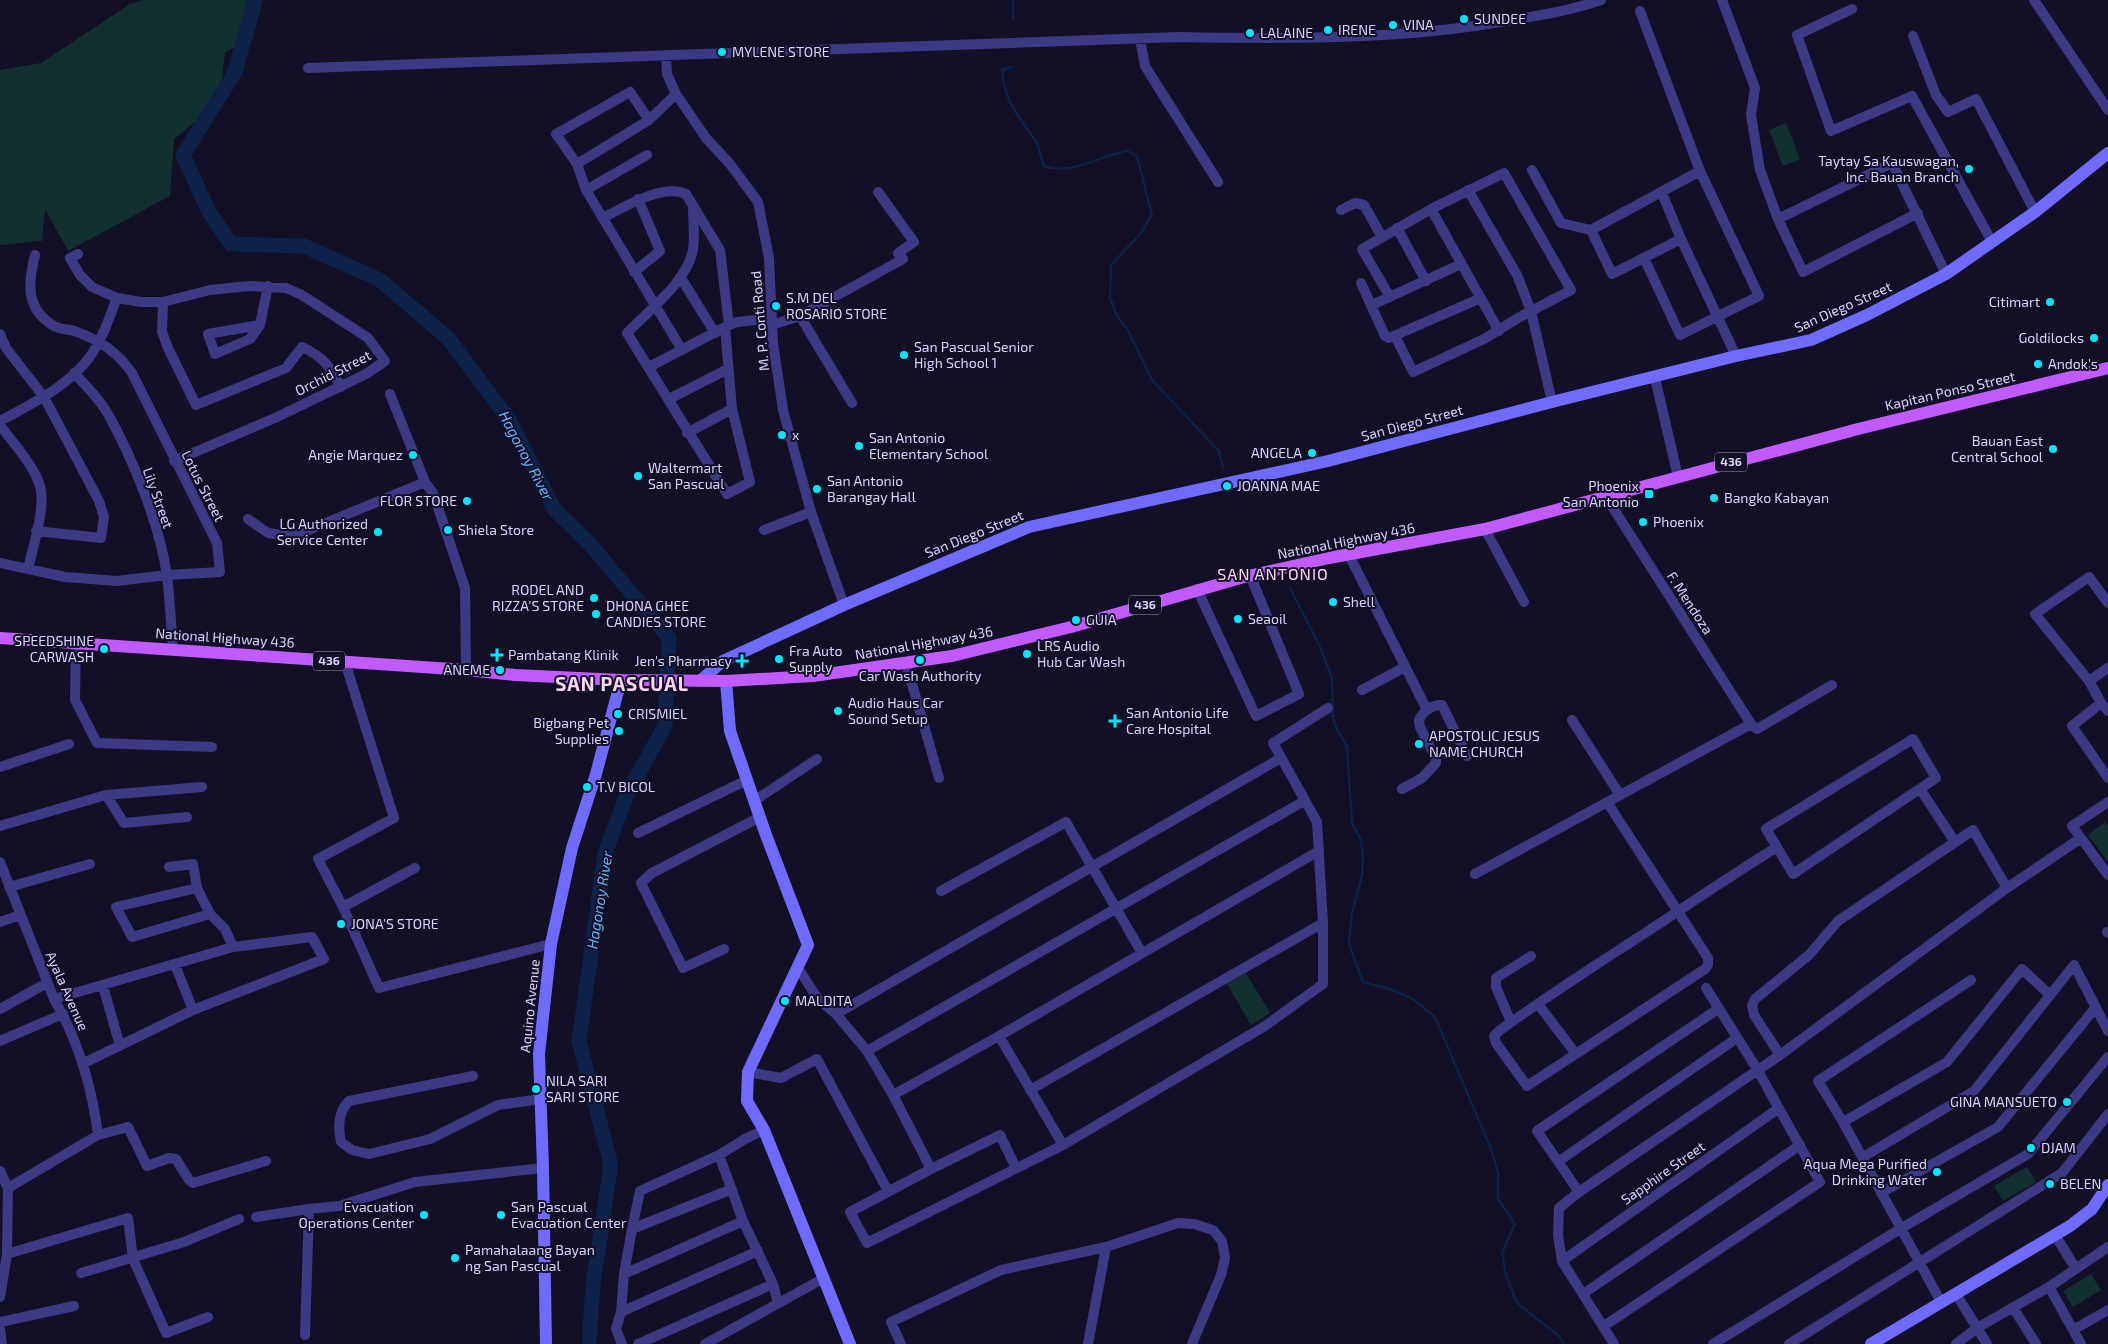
<svg xmlns="http://www.w3.org/2000/svg" width="2108" height="1344" font-family="'Exo 2',sans-serif">
	<style>
		.green { fill: #12302f }
		.lines { fill: none; stroke-linecap: round; stroke-linejoin: round }
		.stream { stroke: #0c2248; stroke-width: 2.5 }
		.river { stroke: #0c2248; stroke-width: 15 }
		.street { stroke: #3d3a85; stroke-width: 10 }
		.secondary { stroke: #6f6bff; stroke-width: 12 }
		.primary { stroke: #c25bff; stroke-width: 12 }
		.poi-dot { fill: #00e5ff; stroke: #130f26; stroke-width: 2 }
		.labels { text-anchor: middle; stroke-width: 4; stroke-linejoin: round; paint-order: stroke }
		.shield { fill: #130f26; stroke: #9e99be; stroke-width: 1 }
		.shield-label { font-size: 12px; font-weight: bold; fill: #d9d4ff }
		.poi-label { font-size: 14px; fill: #d9d4ff; stroke: #130f26; text-anchor: start }
		.street-label { font-size: 14px; fill: #d9d4ff; stroke: #130f26 }
		.water-label { font-size: 15px; font-style: italic; fill: #62b6ff; stroke: #130f26 }
		.quarter-label { font-size: 16px; letter-spacing: 1px; fill: #ffd6f0; stroke: #130f26 }
		.district-label { font-size: 19px; font-weight: bold; letter-spacing: 1px; fill: #ffd6f0; stroke: #130f26 }
	</style>
	<rect width="100%" height="100%" fill="#130f26"/>
	<path class="green" d="M143,0H263L252,40L225,52L220,101L174,139L170,196L68,251L45,209L42,241L0,245V70L41,63L130,4Z
		M1786,123L1800,159L1783,166L1769,130Z
		M2105,822L2108,826V862L2088,835Z
		M1246,973L1270,1013L1251,1025L1227,984Z
		M2027,1167L2036,1182L2003,1201L1994,1186Z
		M2091,1274L2101,1290L2073,1307L2063,1291Z"/>
	<g class="lines">
		<path class="stream" d="M1013,19V0
			M1011,67L1002,70C1004,100 1018,116 1035,140C1039,146 1041,158 1044,166C1072,176 1098,156 1127,151L1137,156L1152,215L1141,233L1111,265L1110,298L1117,316L1129,332L1152,380L1219,451L1223,468
			M1290,588L1321,649L1332,678L1333,719L1338,731L1347,746L1352,823L1361,840L1363,857L1362,876L1352,913L1349,944L1363,982L1390,989L1413,999L1435,1017L1491,1149L1498,1172V1199L1515,1224L1502,1253L1506,1275L1517,1303L1560,1337L1564,1344"/>
		<path class="river" d="M255,0L235,72L183,155L209,212L231,244L304,246L380,280L448,338L510,421L554,509L589,543L669,638L665,726L627,794L605,853L579,1041L611,1165L593,1285L589,1344"/>
		<path class="street" d="M1722,0L1755,88L1751,115L1760,170L1778,219L1803,272L1918,213
			M2034,0L2108,110
			M1852,9L1797,35L1831,131L1912,96L1992,242
			M1640,11L1700,171L1759,296L1680,335L1644,258
			M1913,36L1936,95L1948,112L1976,99L2035,212
			M1140,39L1145,66L1218,182
			M666,55L667,74L676,94L706,138L730,164L758,202L769,258L773,343L783,410L811,512L844,605
			M308,68L1179,37C1291,39 1402,40 1512,20C1543,15 1572,10 1601,0
			M649,120L630,92L556,134L577,164L586,190L682,350
			M577,164L649,120L676,94
			M1532,170L1561,223L1591,230L1700,171
			M586,190L647,155
			M1468,190L1517,275L1531,311L1552,402
			M1662,193L1681,239L1736,356
			M693,206C693,220 695,235 693,249C688,281 649,310 627,333L727,494L750,482L732,409L725,327
			M1431,209L1499,331
			M1341,210L1355,203L1364,205L1382,237
			M603,218C624,207 663,183 686,194L720,250L729,325
			M1778,219L1892,163L1946,274
			M1397,228L1426,281
			M1591,230L1612,274L1681,239
			M78,254L70,258L80,275L92,287L117,298L141,302H163L210,290L249,286L286,288L302,295L368,338L385,361L366,374L275,418L174,461
			M634,272L660,251L638,199
			M681,278L715,333
			M1361,283L1385,336L1389,338L1481,298
			M1390,297L1362,249L1431,209L1504,173L1571,290L1518,318L1484,339L1413,372L1395,336
			M163,302L162,332L168,348L196,405L286,368L302,347C324,357 329,366 341,387
			M1372,305L1461,264
			M800,316L852,403
			M260,325L208,334L215,354L250,339L260,325L268,286
			M772,325L800,316L903,259L898,253L914,242L878,192
			M0,334L6,348L44,397L99,501L104,517L101,538L36,531
			M649,367L729,325L737,322L772,318
			M74,373C86,386 99,398 108,414C133,459 160,525 167,576C170,600 171,625 173,649
			M1655,378L1678,477
			M390,394L425,482L433,493L465,588L466,670
			M669,399L728,369
			M0,421C31,404 67,387 89,358C102,341 109,318 117,298
			M0,425C12,442 34,465 40,486C46,508 33,546 28,569
			M687,433L732,409
			M1606,497L1751,724
			M248,519L268,533L292,537L425,482
			M1485,529L1524,602
			M764,530L811,512
			M1349,555L1427,710
			M0,563L65,577L117,581L167,575L220,572L217,543L132,373C117,352 101,341 77,332C70,329 61,330 54,326C25,309 28,283 35,255
			M1197,589L1256,716L1299,694L1250,575
			M2108,603L2089,577L2035,614L2089,681L2101,703L2108,711
			M76,643L75,700L97,743L212,747
			M345,662L394,818L318,859L343,907L379,988L551,944
			M906,663L939,778
			M2089,681L2108,668
			M1362,690L1405,667
			M2101,703L2072,726L2108,778
			M1572,720L1620,795
			M1913,739L1936,778L1793,874L1766,829Z
			M0,767L69,744
			M1402,789L1422,778L1436,763V759L1420,727L1419,720C1422,712 1433,704 1442,705L1467,756
			M1920,789L1955,842
			M106,795L124,823L187,817
			M754,801L817,759
			M1607,802L1708,958V965L1705,969L1527,1086L1496,1043L1494,1036L1499,1031C1547,996 1596,965 1645,933C1689,904 1732,875 1777,847
			M2108,802L2072,826L2108,875
			M0,826L106,795L202,787
			M638,833L747,780
			M0,862L54,999C79,1042 92,1087 98,1135
			M1475,874L1751,724L1757,729L1832,685
			M9,887L90,864
			M197,888L116,907L132,937L210,914
			M941,891L1066,822L1142,953
			M343,907L415,868
			M0,922L20,915
			M2107,932L2108,933
			M724,949L683,968L641,883L652,873L760,817
			M175,965L193,1010
			M798,968L818,999L836,1014L867,1051L893,1095L931,1169
			M103,986L120,1046
			M54,999L233,947
			M1538,1004L1576,1054
			M0,1009L47,983
			M836,1014L1281,758
			M1511,1022L1496,987V978L1531,956
			M999,1036L1063,1145
			M0,1041L63,1014
			M867,1051L1304,801
			M1780,1055L1754,1015L1752,1005L1755,999L1809,955L1838,921L1973,830L2007,888
			M84,1063L193,1010L324,959L312,937L233,947L225,929L210,914L197,888L193,864L169,867
			M748,1072L781,1078L817,1059L888,1191
			M473,1076L349,1101C338,1111 338,1129 341,1142L352,1150L369,1154L430,1139L498,1105L541,1099
			M1030,1090L1323,923
			M893,1095L999,1036L1319,851
			M1843,1122L1947,1062L2022,969L2049,994
			M719,1155L640,1191L632,1229L732,1189
			M1863,1157L1974,1091L2074,965L2108,1031
			M1559,1161L1737,1038
			M1016,1168L1000,1135L931,1169L850,1212L867,1243L1063,1145L1265,1026L1323,984V923L1317,822L1273,743L1328,708
			M0,1171L8,1188
			M1579,1192L1537,1131L1718,1009
			M1881,1193L1998,1127L2096,1007
			M256,1217L309,1209
			M2055,1235L2076,1269
			M7,1254L128,1218L133,1259L166,1333L208,1317
			M1562,1261L1779,1108
			M81,1273L184,1242L239,1219
			M624,1274L743,1221
			M773,1284L778,1303
			M2049,1287L2081,1344
			M1583,1294L1800,1145
			M1956,1294L1987,1344
			M0,1297L7,1254L8,1188L98,1135L128,1127L147,1166L169,1158L176,1159L189,1180L193,1183L266,1161
			M1941,1302L1843,1122L1818,1081L1971,980
			M2014,1309L2036,1344
			M621,1312L758,1251
			M0,1322L74,1306
			M1604,1326L1820,1182L1757,1069L1706,988
			M0,1329L2,1344
			M2073,1330L2108,1310
			M305,1335L309,1209L339,1206L415,1182L543,1168
			M622,1344L616,1329L621,1312L624,1274L632,1229
			M638,1344L773,1284L743,1221L719,1155L745,1139L764,1130
			M705,1344L824,1278
			M901,1344L891,1322L1001,1270L1106,1247L1178,1223L1194,1224L1213,1230L1222,1241L1225,1258L1221,1275L1192,1344
			M1088,1344L1106,1247
			M1614,1344L1562,1261L1558,1235L1559,1208L1579,1192L1780,1055L2007,888L2081,838
			M1713,1344L1900,1229L2028,1154L2108,1057
			M1789,1344L2062,1173L2108,1114
			M1956,1344L1977,1328L2049,1287L2108,1247"/>
		<path class="secondary" d="M701,680L723,661L844,605L1029,527L1328,461L1552,402L1736,356L1811,340L1867,315L1946,274L2035,212L2108,153
			M726,681L730,731L766,835L808,945L748,1072L747,1101L764,1130L850,1344
			M546,1344L543,1168L539,1054L551,944L572,848L596,774L621,680
			M1871,1344L2070,1226L2092,1209L2108,1185"/>
		<path class="primary" d="M0,638L466,670L515,675L621,680L726,681L813,676L952,656L1071,627L1244,577L1329,558L1485,529L1858,429L2108,368"/>
	</g>
	<g class="poi-dot">
		<circle cx="1464" cy="19" r="5"/>
		<circle cx="1393" cy="25" r="5"/>
		<circle cx="1328" cy="30" r="5"/>
		<circle cx="1250" cy="33" r="5"/>
		<circle cx="722" cy="52" r="5"/>
		<circle cx="1969" cy="169" r="5"/>
		<circle cx="2050" cy="302" r="5"/>
		<circle cx="776" cy="306" r="5"/>
		<circle cx="2094" cy="338" r="5"/>
		<circle cx="904" cy="355" r="5"/>
		<circle cx="2038" cy="364" r="5"/>
		<circle cx="782" cy="435" r="5"/>
		<circle cx="859" cy="446" r="5"/>
		<circle cx="2053" cy="449" r="5"/>
		<circle cx="1312" cy="453" r="5"/>
		<circle cx="413" cy="455" r="5"/>
		<circle cx="638" cy="476" r="5"/>
		<circle cx="1227" cy="486" r="5"/>
		<circle cx="817" cy="489" r="5"/>
		<rect x="1644" y="489" width="10" height="10" rx="2.5"/>
		<circle cx="1714" cy="498" r="5"/>
		<circle cx="467" cy="501" r="5"/>
		<circle cx="1643" cy="522" r="5"/>
		<circle cx="448" cy="530" r="5"/>
		<circle cx="378" cy="532" r="5"/>
		<circle cx="594" cy="598" r="5"/>
		<circle cx="1333" cy="602" r="5"/>
		<circle cx="596" cy="614" r="5"/>
		<circle cx="1238" cy="619" r="5"/>
		<circle cx="1076" cy="620" r="5"/>
		<circle cx="104" cy="649" r="5"/>
		<circle cx="1027" cy="654" r="5"/>
		<path d="M494.5 647.5h5v5h5v5h-5v5h-5v-5h-5v-5h5z"/>
		<circle cx="779" cy="659" r="5"/>
		<circle cx="920" cy="660" r="5"/>
		<path d="M739.5 653.5h5v5h5v5h-5v5h-5v-5h-5v-5h5z"/>
		<circle cx="500" cy="670" r="5"/>
		<circle cx="838" cy="711" r="5"/>
		<circle cx="618" cy="714" r="5"/>
		<path d="M1112.5 713.5h5v5h5v5h-5v5h-5v-5h-5v-5h5z"/>
		<circle cx="619" cy="731" r="5"/>
		<circle cx="1419" cy="744" r="5"/>
		<circle cx="587" cy="787" r="5"/>
		<circle cx="341" cy="924" r="5"/>
		<circle cx="785" cy="1001" r="5"/>
		<circle cx="536" cy="1089" r="5"/>
		<circle cx="2067" cy="1102" r="5"/>
		<circle cx="2031" cy="1148" r="5"/>
		<circle cx="1937" cy="1172" r="5"/>
		<circle cx="2050" cy="1184" r="5"/>
		<circle cx="424" cy="1215" r="5"/>
		<circle cx="501" cy="1215" r="5"/>
		<circle cx="455" cy="1258" r="5"/>
	</g>
	<g class="labels">
		<g class="shield">
			<rect x="1715" y="452.5" width="32" height="19" rx="4"/>
			<rect x="1129" y="595.5" width="32" height="19" rx="4"/>
			<rect x="313" y="651.5" width="32" height="19" rx="4"/>
		</g>
		<g class="shield-label">
			<text x="1731" y="466">436</text>
			<text x="1145" y="609">436</text>
			<text x="329" y="665">436</text>
		</g>
		<g class="poi-label">
			<text x="1474" y="24">SUNDEE</text>
			<text x="1403" y="30">VINA</text>
			<text x="1338" y="35">IRENE</text>
			<text x="1260" y="38">LALAINE</text>
			<text x="732" y="57">MYLENE STORE</text>
			<text x="1959" y="166" text-anchor="end">Taytay Sa Kauswagan,<tspan x="1959" dy="16">Inc. Bauan Branch</tspan></text>
			<text x="786" y="303">S.M DEL<tspan x="786" dy="16">ROSARIO STORE</tspan></text>
			<text x="2040" y="307" text-anchor="end">Citimart</text>
			<text x="2084" y="343" text-anchor="end">Goldilocks</text>
			<text x="914" y="352">San Pascual Senior<tspan x="914" dy="16">High School 1</tspan></text>
			<text x="2048" y="369">Andok's</text>
			<text x="792" y="440">x</text>
			<text x="869" y="443">San Antonio<tspan x="869" dy="16">Elementary School</tspan></text>
			<text x="2043" y="446" text-anchor="end">Bauan East<tspan x="2043" dy="16">Central School</tspan></text>
			<text x="1302" y="458" text-anchor="end">ANGELA</text>
			<text x="403" y="460" text-anchor="end">Angie Marquez</text>
			<text x="648" y="473">Waltermart<tspan x="648" dy="16">San Pascual</tspan></text>
			<text x="827" y="486">San Antonio<tspan x="827" dy="16">Barangay Hall</tspan></text>
			<text x="1237" y="491">JOANNA MAE</text>
			<text x="1639" y="491" text-anchor="end">Phoenix<tspan x="1639" dy="16">San Antonio</tspan></text>
			<text x="1724" y="503">Bangko Kabayan</text>
			<text x="457" y="506" text-anchor="end">FLOR STORE</text>
			<text x="1653" y="527">Phoenix</text>
			<text x="368" y="529" text-anchor="end">LG Authorized<tspan x="368" dy="16">Service Center</tspan></text>
			<text x="458" y="535">Shiela Store</text>
			<text x="584" y="595" text-anchor="end">RODEL AND<tspan x="584" dy="16">RIZZA'S STORE</tspan></text>
			<text x="1343" y="607">Shell</text>
			<text x="606" y="611">DHONA GHEE<tspan x="606" dy="16">CANDIES STORE</tspan></text>
			<text x="1248" y="624">Seaoil</text>
			<text x="1086" y="625">GUIA</text>
			<text x="94" y="646" text-anchor="end">SPEEDSHINE<tspan x="94" dy="16">CARWASH</tspan></text>
			<text x="1037" y="651">LRS Audio<tspan x="1037" dy="16">Hub Car Wash</tspan></text>
			<text x="789" y="656">Fra Auto<tspan x="789" dy="16">Supply</tspan></text>
			<text x="508" y="660">Pambatang Klinik</text>
			<text x="732" y="666" text-anchor="end">Jen's Pharmacy</text>
			<text x="490" y="675" text-anchor="end">ANEME</text>
			<text x="920" y="681" text-anchor="middle">Car Wash Authority</text>
			<text x="848" y="708">Audio Haus Car<tspan x="848" dy="16">Sound Setup</tspan></text>
			<text x="1126" y="718">San Antonio Life<tspan x="1126" dy="16">Care Hospital</tspan></text>
			<text x="628" y="719">CRISMIEL</text>
			<text x="609" y="728" text-anchor="end">Bigbang Pet<tspan x="609" dy="16">Supplies</tspan></text>
			<text x="1429" y="741">APOSTOLIC JESUS<tspan x="1429" dy="16">NAME CHURCH</tspan></text>
			<text x="597" y="792">T.V BICOL</text>
			<text x="351" y="929">JONA'S STORE</text>
			<text x="795" y="1006">MALDITA</text>
			<text x="546" y="1086">NILA SARI<tspan x="546" dy="16">SARI STORE</tspan></text>
			<text x="2057" y="1107" text-anchor="end">GINA MANSUETO</text>
			<text x="2041" y="1153">DJAM</text>
			<text x="1927" y="1169" text-anchor="end">Aqua Mega Purified<tspan x="1927" dy="16">Drinking Water</tspan></text>
			<text x="2060" y="1189">BELEN</text>
			<text x="414" y="1212" text-anchor="end">Evacuation<tspan x="414" dy="16">Operations Center</tspan></text>
			<text x="511" y="1212">San Pascual<tspan x="511" dy="16">Evacuation Center</tspan></text>
			<text x="465" y="1255">Pamahalaang Bayan<tspan x="465" dy="16">ng San Pascual</tspan></text>
		</g>
		<g class="street-label">
			<text transform="translate(1843 307) rotate(-24)" y="5">San Diego Street</text>
			<text transform="translate(760 321) rotate(-95)" y="5">M. P. Conti Road</text>
			<text transform="translate(333 373) rotate(-27)" y="5">Orchid Street</text>
			<text transform="translate(1950 391) rotate(-13)" y="5">Kapitan Ponso Street</text>
			<text transform="translate(1412 423) rotate(-15)" y="5">San Diego Street</text>
			<text transform="translate(203 486) rotate(63)" y="5">Lotus Street</text>
			<text transform="translate(158 498) rotate(70)" y="5">Lily Street</text>
			<text transform="translate(974 534) rotate(-22)" y="5">San Diego Street</text>
			<text transform="translate(1346 541) rotate(-11)" y="5">National Highway 436</text>
			<text transform="translate(1690 603) rotate(57)" y="5">F. Mendoza</text>
			<text transform="translate(225 638) rotate(4)" y="5">National Highway 436</text>
			<text transform="translate(924 643) rotate(-10)" y="5">National Highway 436</text>
			<text transform="translate(67 991) rotate(66)" y="5">Ayala Avenue</text>
			<text transform="translate(530 1006) rotate(-84)" y="5">Aquino Avenue</text>
			<text transform="translate(1663 1173) rotate(-35)" y="5">Sapphire Street</text>
		</g>
		<g class="water-label">
			<text transform="translate(526 456) rotate(62)" y="5">Hagonoy River</text>
			<text transform="translate(600 900) rotate(-81)" y="5">Hagonoy River</text>
		</g>
		<g class="quarter-label">
			<text x="1273" y="580">SAN ANTONIO</text>
		</g>
		<g class="district-label">
			<text x="622" y="691">SAN PASCUAL</text>
		</g>
	</g>
</svg>
